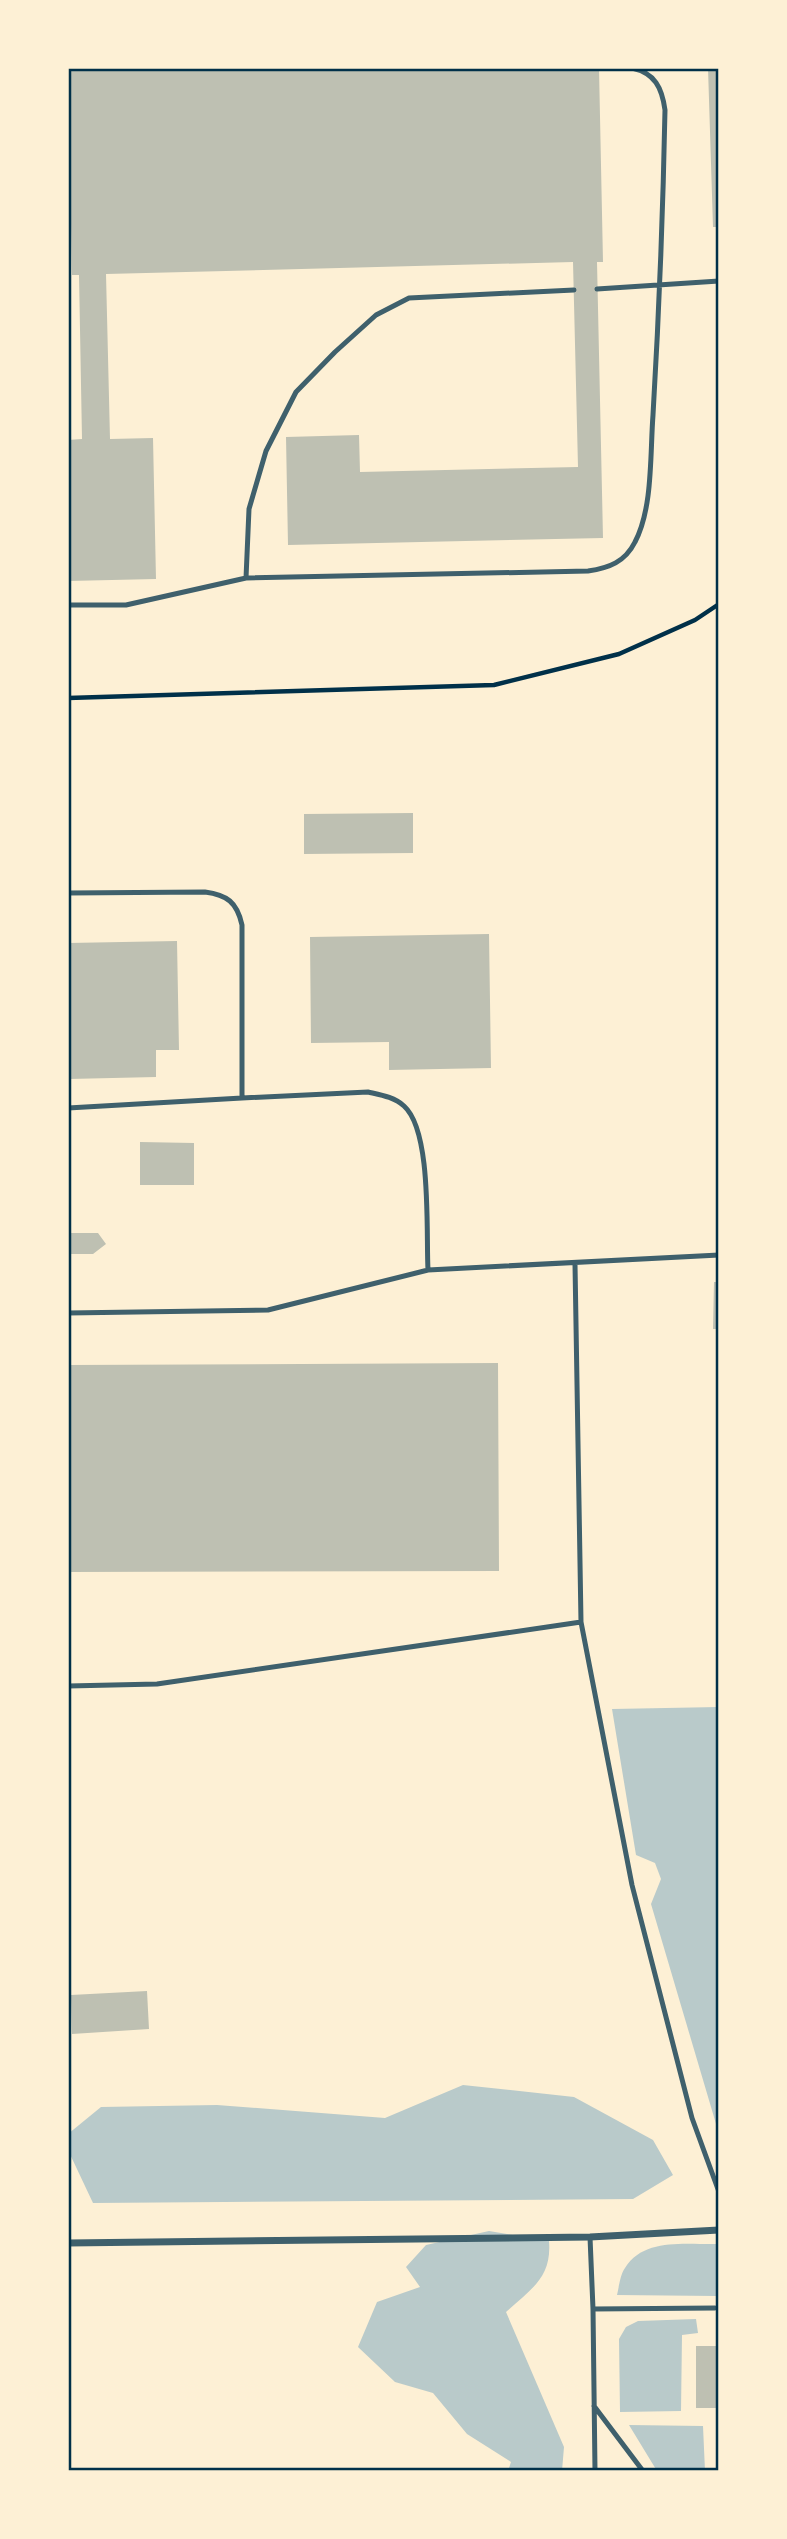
<svg xmlns="http://www.w3.org/2000/svg" width="787" height="2539" font-family="Mulish,sans-serif">
	<style>
		.green { fill: #b9caca }
		.building { fill: #bec0b2 }
		.lines { fill: none; stroke-linecap: round; stroke-linejoin: round }
		.path { stroke: #003049; stroke-width: 4.5 }
		.service { stroke: #3f606c; stroke-width: 5 }
		.minor { stroke: #3f606c; stroke-width: 7 }
		.neatline { fill: none; stroke: #003049; stroke-width: 2.5 }
	</style>
	<rect width="100%" height="100%" fill="#fdf0d5"/>
	<path class="green" d="M719,1707V2134L651,1904L661,1879L655,1863L636,1855L612,1709Z
		M463,2085L574,2097L653,2140L673,2175L633,2199L93,2203L68,2150V2134L101,2107L217,2105L385,2118Z
		M489,2231L549,2241C552,2278 531,2289 506,2312L564,2447L562,2471H508L511,2462L467,2434L433,2393L395,2382L358,2347L377,2302L420,2287L406,2267L426,2245Z
		M719,2244V2285H716V2296L617,2295C619,2287 620,2275 625,2268C644,2237 687,2245 719,2244Z
		M696,2319L698,2333L682,2335L681,2411L620,2412L619,2339L626,2327L638,2321Z
		M629,2425L703,2426L705,2471H657Z"/>
	<path class="building" d="M68,68H599L603,262H597L603,538L288,545L286,437L359,435L360,472L578,467L573,262L106,274L110,439L153,438L156,579L68,581V440L82,439L79,275H72Z
		M708,68H719V227H713Z
		M413,813V853L304,854V814Z
		M489,934L491,1068L389,1070V1042L311,1043L310,937Z
		M177,941L179,1050H156V1077L69,1079L68,943Z
		M140,1142L194,1143V1185H140Z
		M68,1233H98L106,1244L93,1254H68Z
		M714,1282H719V1329H713Z
		M498,1363L499,1571L68,1572V1365Z
		M147,1991L149,2029L72,2034L71,1995Z
		M696,2346H719V2408H696Z"/>
	<g class="lines">
		<path class="path" d="M68,698L494,685L619,654L695,620L719,604"/>
		<path class="service" d="M597,289L719,281
			M246,578L588,571C609,568 625,562 635,542C653,508 650,454 653,415C659,314 663,212 665,110C662,88 655,73 632,68
			M68,605H126L246,578L249,509L266,451L296,392L335,352L376,315L409,298L574,290
			M68,893L205,892C227,895 237,902 242,925V1098L368,1092C381,1095 394,1097 404,1106C432,1131 426,1232 428,1270
			M68,1108L242,1098
			M68,1313L268,1310L428,1270L719,1255
			M581,1622L632,1885L692,2118L719,2192
			M68,1686L157,1684L581,1622L575,1264
			M590,2237L593,2309L595,2471
			M593,2309L715,2308
			M594,2406L643,2471"/>
		<path class="minor" d="M68,2243L590,2237L719,2230"/>
	</g>
	<rect width="787" height="2539" fill="none" stroke="#fdf0d5" stroke-width="140"/>
	<rect x="70" y="70" width="647" height="2399" class="neatline"/>
</svg>
